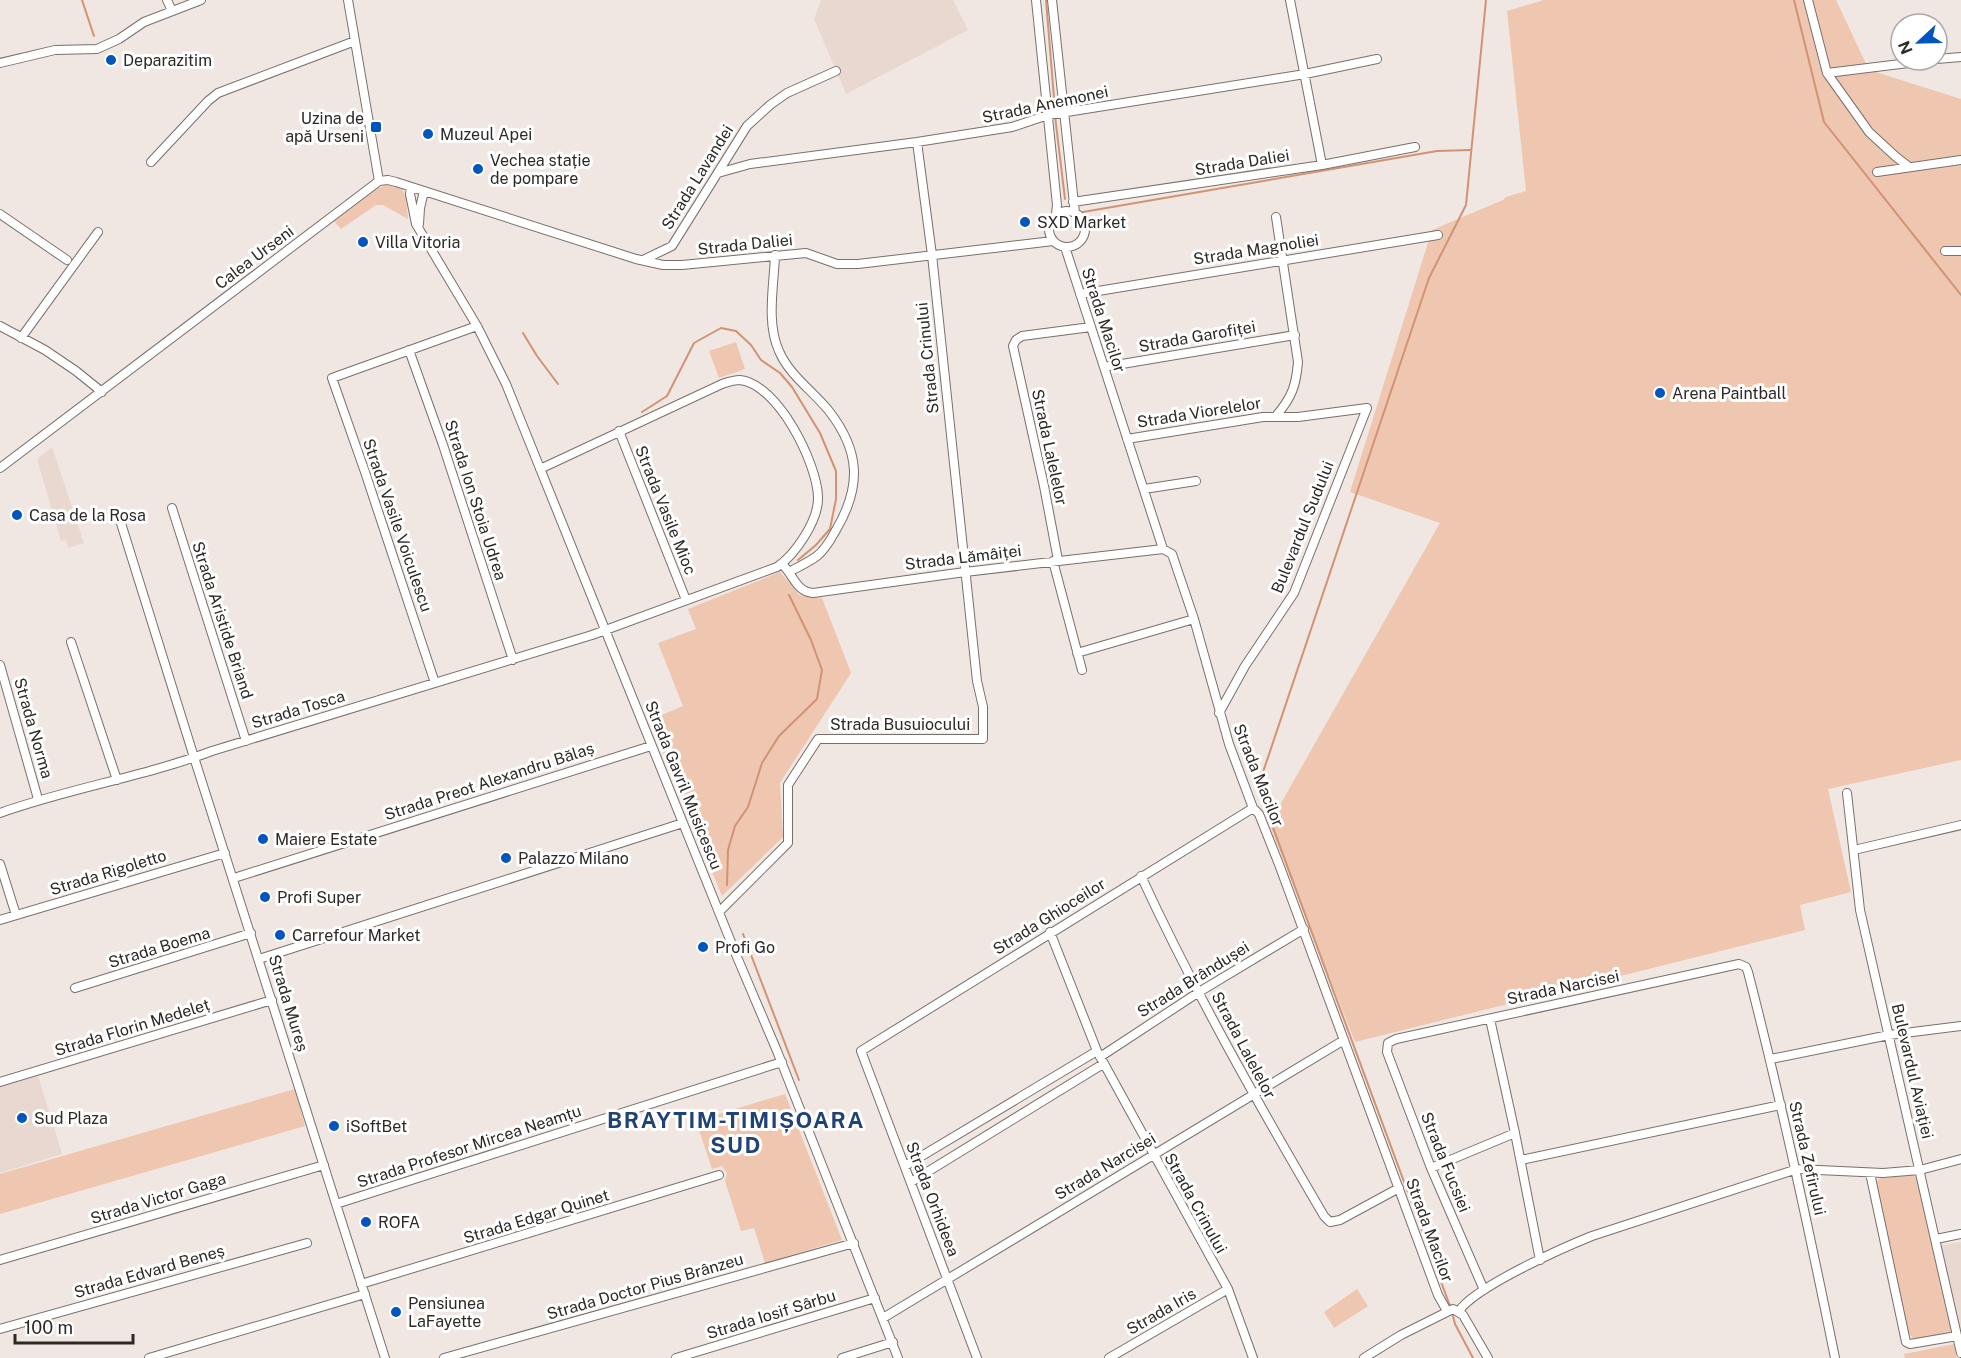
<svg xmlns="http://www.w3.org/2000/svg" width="1961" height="1358" font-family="'Public Sans',sans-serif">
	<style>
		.built { fill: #e9d8d0 }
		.green { fill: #efc6b0 }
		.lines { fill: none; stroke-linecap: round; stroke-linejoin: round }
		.stream { stroke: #d09373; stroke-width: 2 }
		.minor-casing { stroke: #78706c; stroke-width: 10 }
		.minor { stroke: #fff; stroke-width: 8 }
		.poi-dot { fill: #0055be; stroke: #fff; stroke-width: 2 }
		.labels { text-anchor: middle; stroke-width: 6; stroke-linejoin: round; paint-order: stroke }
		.poi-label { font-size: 16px; fill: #2c2927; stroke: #fff; text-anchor: start }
		.street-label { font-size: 16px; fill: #2c2927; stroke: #fff }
		.district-label { font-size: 22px; font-weight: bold; letter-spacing: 1.5px; fill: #1f4278; stroke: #fff }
	</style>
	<rect width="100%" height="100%" fill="#f0e6e2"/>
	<path class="built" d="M821,0H953L968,30L846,94L814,19Z
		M52,447L84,543L68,548L66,540L61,541L37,459Z
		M38,1076L62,1154L0,1173V1087Z
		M1961,1242V1337L1940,1246Z"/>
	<path class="green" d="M1544,0H1836L1869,70L1961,99V760L1828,789L1851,892L1800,905L1805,930L1355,1042L1260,801L1276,812L1440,523L1350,492L1432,230L1503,200L1506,197L1526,191L1507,11Z
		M389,185L402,189L406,197L408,219L383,205H376L341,229L333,220L374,189Z
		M736,342L745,369L719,378L709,351Z
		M780,572L799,595L822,598L851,673L780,783L783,837L722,896L650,720L683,706L658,643L696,629L688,609Z
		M295,1089L305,1126L0,1214V1174Z
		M785,1094L842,1240L765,1263L754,1228L741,1231L725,1181L727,1173L722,1166L712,1169L696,1121Z
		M1912,1175L1916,1177L1921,1187L1952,1333L1915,1340L1909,1334L1904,1321L1876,1182L1880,1178Z
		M1357,1289L1368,1306L1334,1328L1324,1312Z
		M1954,1344L1957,1358H1905L1904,1354Z"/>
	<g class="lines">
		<path class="stream" d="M82,0L94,36
			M1046,0L1055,110
			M1794,0L1824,122L1961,295
			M1055,116L1065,199
			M1083,212L1437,151L1470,150
			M523,333L537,356L558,384
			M642,412L667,396L694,343L721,328L736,331L751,345L761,360L780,373L792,387L820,433L836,471V499L830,529L816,545L798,560
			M727,885L728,850L735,826L748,807L762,763L779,736L817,699L822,670L811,640L789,595
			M743,934L799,1080
			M1450,1306L1258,787L1429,278L1466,205L1486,0
			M1452,1312L1455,1324L1473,1358"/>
		<defs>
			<path id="minor" d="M167,0L172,11
				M348,0L379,181
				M1036,0L1057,205L1056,214
				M1052,0L1075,213
				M1290,0L1322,165
				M1808,0L1827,73L1869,132L1895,156L1909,167
				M1937,59L1961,57
				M0,63L55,50L97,49L119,39L144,22L201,0
				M1827,73L1933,60
				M151,162L208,101L218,93L355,41
				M1877,172L1961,160
				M718,173L750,164L917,142L1012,127L1048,115L1305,74L1377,59
				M379,181L388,180L396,182L636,259L663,265H682L806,253L837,264H858L1053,241
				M411,187L410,194L416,224L477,326L506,384L737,957L777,1051L898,1358
				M1073,202L1322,165L1415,147
				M1049 229a18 18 0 1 1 36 0a18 18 0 1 1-36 0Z
				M0,214L67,260
				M1276,217L1298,362C1296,386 1292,397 1276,416
				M419,224L420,208L424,191
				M1065,247L1163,549
				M1945,251H1961
				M775,255C774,285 766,323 779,351C789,375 813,391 829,411C860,451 862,486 836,530C831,539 826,549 817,556C809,562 798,567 789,572
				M643,260L672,246L747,126L770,105L787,93L836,71
				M1080,294L1438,235
				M0,326L45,350L76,371L102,392
				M21,338L98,232
				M409,350L443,445L513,660
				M1104,367L1295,335
				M619,431L686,600
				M1127,439L1263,417H1298L1367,408L1294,593L1245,666L1219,713
				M0,468L379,181
				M1144,489L1196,481
				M172,508L246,741
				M120,520C206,800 297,1078 385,1358
				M1163,549L1172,554L1194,619L1229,744L1253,808L1259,814L1280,867L1438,1295L1447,1311
				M1058,560L1044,486L1013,346L1016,340L1022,336L1091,327
				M1053,561L1082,670
				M782,564C793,574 796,592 813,593L965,572L1163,549
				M71,642L117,780
				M1077,653L1194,619
				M0,665L38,799
				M435,683L365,472L332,378L477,326
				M1847,793L1860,910L1961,1353
				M0,813C70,788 143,777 212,751L592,635L777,567C795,555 819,520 818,497C817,463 778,384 740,380C733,380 728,382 722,384L540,469
				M1854,850L1961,825
				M0,864L16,915
				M1141,876C1195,993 1259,1105 1324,1216L1330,1222L1340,1220L1399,1188
				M234,878L651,746
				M719,912L788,843V785L818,739H983V707L977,681L932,255L917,142
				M0,920L225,853
				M1050,932L1097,1051L1228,1289L1253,1358
				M259,959L683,823
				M75,988L251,933
				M1490,1019L1515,1133L1540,1260
				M1100,1057L1199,992L1304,929
				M1771,1059L1889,1035L1961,1026
				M0,1082L272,1000
				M1521,1160L1781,1105
				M905,1166L1097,1051
				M1431,1168L1515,1133
				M1870,1173L1906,1342L1910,1344L1957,1336
				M911,1182L1103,1064
				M336,1204L782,1062
				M1936,1239L1961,1234
				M0,1260L324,1165
				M361,1284L719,1175
				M1484,1290L1431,1168L1387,1052L1388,1043L1396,1039L1739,964L1746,967L1748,972C1781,1100 1809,1229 1835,1358
				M1459,1311C1475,1287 1562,1248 1592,1236L1797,1169L1883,1173L1920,1170L1961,1159
				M883,1318L1344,1040
				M0,1329L307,1243
				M149,1358L365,1294
				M444,1358L854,1243
				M676,1358L875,1298
				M842,1358L893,1342
				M977,1358L861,1051L1253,808
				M1109,1358L1228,1289
				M1364,1358L1401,1335L1453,1309L1463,1315L1488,1358"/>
		</defs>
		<use href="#minor" class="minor-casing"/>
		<use href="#minor" class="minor"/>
	</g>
	<g class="poi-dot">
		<circle cx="111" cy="60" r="6"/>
		<rect x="370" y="121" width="12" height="12" rx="3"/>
		<circle cx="428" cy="134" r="6"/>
		<circle cx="478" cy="169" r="6"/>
		<circle cx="1025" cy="222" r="6"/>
		<circle cx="363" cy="242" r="6"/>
		<circle cx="1660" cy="393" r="6"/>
		<circle cx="17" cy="515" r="6"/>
		<circle cx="263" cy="839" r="6"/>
		<circle cx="506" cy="858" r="6"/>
		<circle cx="265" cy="897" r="6"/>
		<circle cx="280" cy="935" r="6"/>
		<circle cx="703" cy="947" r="6"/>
		<circle cx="22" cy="1118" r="6"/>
		<circle cx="334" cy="1126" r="6"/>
		<circle cx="366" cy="1222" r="6"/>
		<circle cx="396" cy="1312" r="6"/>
	</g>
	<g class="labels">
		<g class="poi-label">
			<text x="123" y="66">Deparazitim</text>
			<text x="364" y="124" text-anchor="end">Uzina de<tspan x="364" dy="18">apă Urseni</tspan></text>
			<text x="440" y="140">Muzeul Apei</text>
			<text x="490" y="166">Vechea stație<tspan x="490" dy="18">de pompare</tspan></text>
			<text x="1037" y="228">SXD Market</text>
			<text x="375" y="248">Villa Vitoria</text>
			<text x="1672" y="399">Arena Paintball</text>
			<text x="29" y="521">Casa de la Rosa</text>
			<text x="275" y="845">Maiere Estate</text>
			<text x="518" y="864">Palazzo Milano</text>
			<text x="277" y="903">Profi Super</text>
			<text x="292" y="941">Carrefour Market</text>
			<text x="715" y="953">Profi Go</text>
			<text x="34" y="1124">Sud Plaza</text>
			<text x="346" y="1132">iSoftBet</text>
			<text x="378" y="1228">ROFA</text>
			<text x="408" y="1309">Pensiunea<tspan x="408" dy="18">LaFayette</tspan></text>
		</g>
		<g class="street-label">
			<text transform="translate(1045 104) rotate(-12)" y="6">Strada Anemonei</text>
			<text transform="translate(1242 162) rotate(-9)" y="6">Strada Daliei</text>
			<text transform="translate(697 177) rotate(-58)" y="6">Strada Lavandei</text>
			<text transform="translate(745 244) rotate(-6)" y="6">Strada Daliei</text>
			<text transform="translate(1256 249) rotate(-9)" y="6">Strada Magnoliei</text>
			<text transform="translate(254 257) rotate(-37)" y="6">Calea Urseni</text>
			<text transform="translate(1104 320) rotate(72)" y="6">Strada Macilor</text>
			<text transform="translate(1197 336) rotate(-10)" y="6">Strada Garofiței</text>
			<text transform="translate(927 358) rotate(-96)" y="6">Strada Crinului</text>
			<text transform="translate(1199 412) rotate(-9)" y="6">Strada Viorelelor</text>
			<text transform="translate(1050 447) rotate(78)" y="6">Strada Lalelelor</text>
			<text transform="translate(476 500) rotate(72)" y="6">Strada Ion Stoia Udrea</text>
			<text transform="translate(666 510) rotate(68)" y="6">Strada Vasile Mioc</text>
			<text transform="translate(398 525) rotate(71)" y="6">Strada Vasile Voiculescu</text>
			<text transform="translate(1302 527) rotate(-68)" y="6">Bulevardul Sudului</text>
			<text transform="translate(963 557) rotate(-7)" y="6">Strada Lămâiței</text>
			<text transform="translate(223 620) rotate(72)" y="6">Strada Aristide Briand</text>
			<text transform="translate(298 709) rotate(-17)" y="6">Strada Tosca</text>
			<text x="900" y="730">Strada Busuiocului</text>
			<text transform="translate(34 728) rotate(74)" y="6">Strada Norma</text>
			<text transform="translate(1259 775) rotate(68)" y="6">Strada Macilor</text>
			<text transform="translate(489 781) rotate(-18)" y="6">Strada Preot Alexandru Bălaș</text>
			<text transform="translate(684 785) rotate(68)" y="6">Strada Gavril Musicescu</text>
			<text transform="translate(108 872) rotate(-17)" y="6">Strada Rigoletto</text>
			<text transform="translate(1049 916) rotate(-32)" y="6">Strada Ghioceilor</text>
			<text transform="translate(159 947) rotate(-17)" y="6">Strada Boema</text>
			<text transform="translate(1193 979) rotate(-32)" y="6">Strada Brândușei</text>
			<text transform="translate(1563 987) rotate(-12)" y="6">Strada Narcisei</text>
			<text transform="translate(289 1003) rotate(73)" y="6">Strada Mureș</text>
			<text transform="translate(132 1027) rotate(-17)" y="6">Strada Florin Medeleț</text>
			<text transform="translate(1244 1045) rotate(62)" y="6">Strada Lalelelor</text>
			<text transform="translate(1913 1071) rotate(77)" y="6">Bulevardul Aviației</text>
			<text transform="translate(469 1146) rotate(-18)" y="6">Strada Profesor Mircea Neamțu</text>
			<text transform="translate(1808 1158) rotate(77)" y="6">Strada Zefirului</text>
			<text transform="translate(1446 1162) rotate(68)" y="6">Strada Fucsiei</text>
			<text transform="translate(1105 1166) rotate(-31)" y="6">Strada Narcisei</text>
			<text transform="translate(158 1198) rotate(-17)" y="6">Strada Victor Gaga</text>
			<text transform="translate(933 1199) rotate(69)" y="6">Strada Orhideea</text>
			<text transform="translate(1196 1203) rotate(61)" y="6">Strada Crinului</text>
			<text transform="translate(536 1216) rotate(-17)" y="6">Strada Edgar Quinet</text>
			<text transform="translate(1430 1230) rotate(70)" y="6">Strada Macilor</text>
			<text transform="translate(149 1271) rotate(-16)" y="6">Strada Edvard Beneș</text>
			<text transform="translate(645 1286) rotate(-16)" y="6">Strada Doctor Pius Brânzeu</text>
			<text transform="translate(1161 1311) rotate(-30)" y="6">Strada Iris</text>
			<text transform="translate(771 1314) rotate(-17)" y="6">Strada Iosif Sârbu</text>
		</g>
		<g class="district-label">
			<text x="736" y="1128">BRAYTIM-TIMIȘOARA<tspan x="736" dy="25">SUD</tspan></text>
		</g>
	</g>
	<g transform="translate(1919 42) rotate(248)"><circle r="28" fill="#ffffff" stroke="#aba9a9" stroke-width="1.5"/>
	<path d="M0-4.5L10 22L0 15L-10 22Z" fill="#0055be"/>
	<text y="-9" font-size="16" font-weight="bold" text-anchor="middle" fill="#2c2927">N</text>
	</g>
	<path d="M15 1334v9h118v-9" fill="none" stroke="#2c2927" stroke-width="3"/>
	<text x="24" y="1334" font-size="18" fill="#2c2927" stroke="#ffffff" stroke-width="4.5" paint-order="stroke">100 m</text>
</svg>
